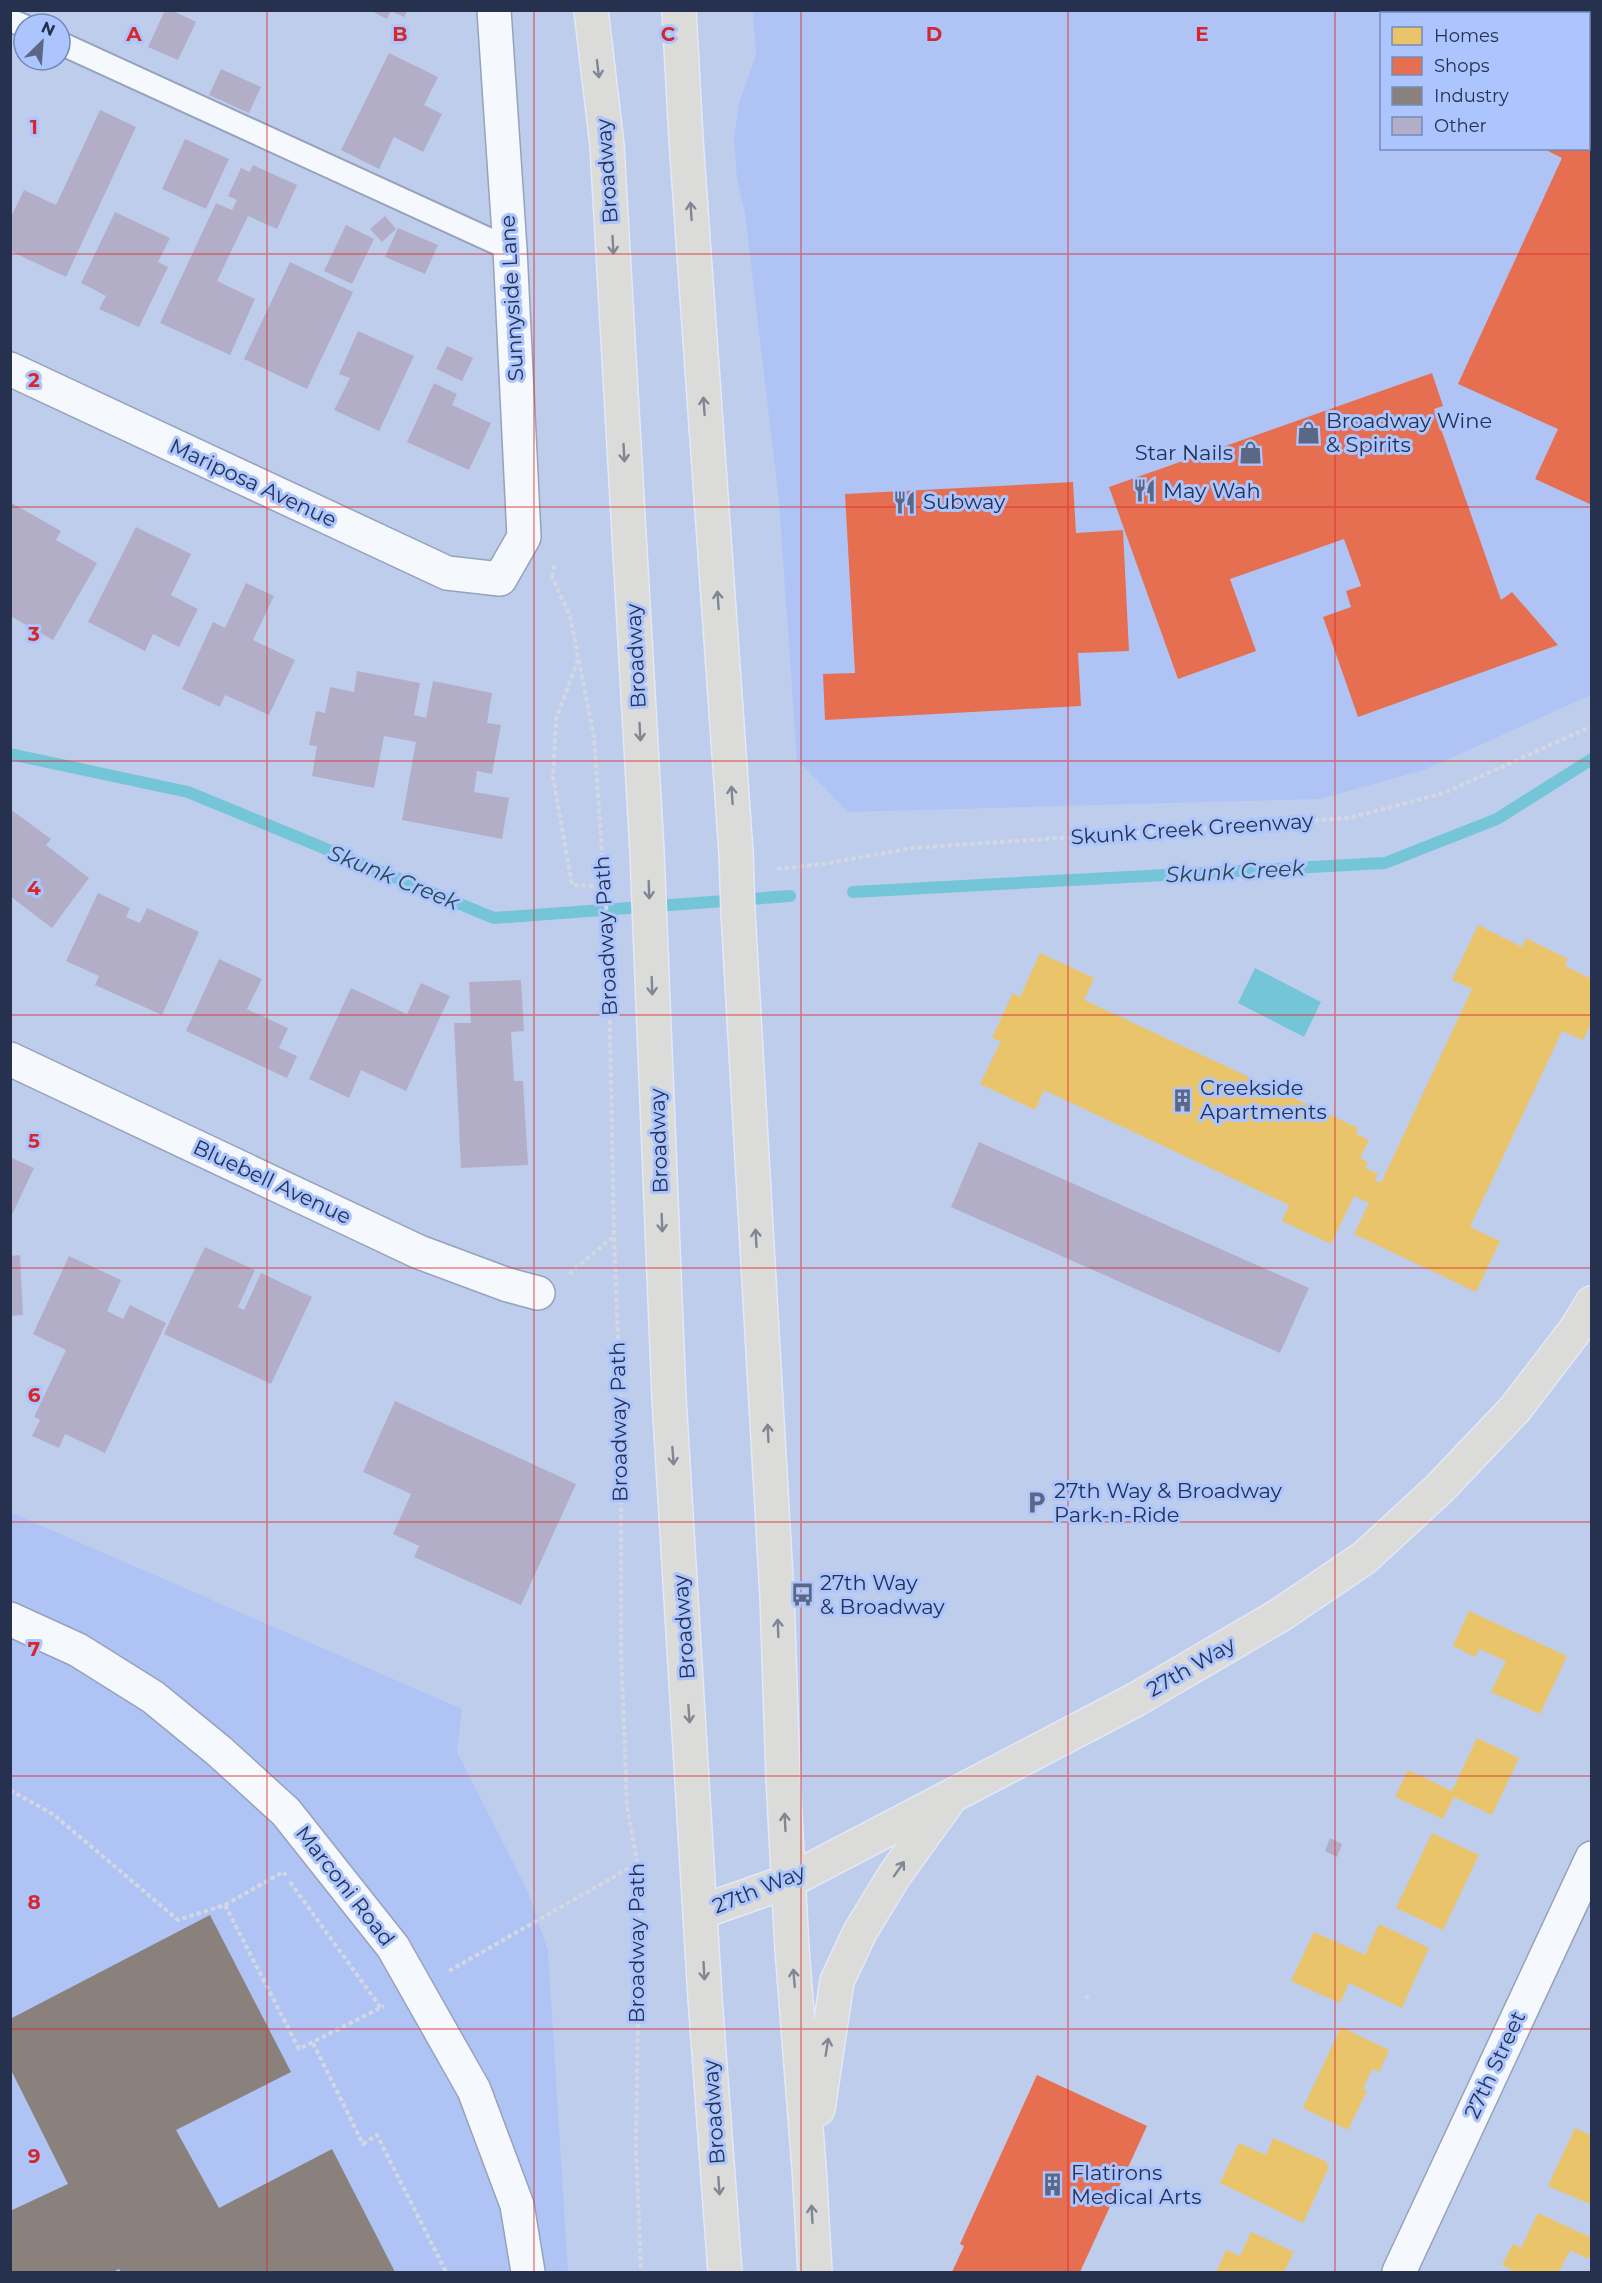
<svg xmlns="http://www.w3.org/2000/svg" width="1602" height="2283" font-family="Montserrat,sans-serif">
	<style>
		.built { fill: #afc4f4; fill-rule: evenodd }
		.water { fill: #75c5d8 }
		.homes { fill: #e9c46a }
		.shops { fill: #e76f51 }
		.industry { fill: #8a817c }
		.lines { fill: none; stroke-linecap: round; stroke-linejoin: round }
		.stream { stroke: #75c5d8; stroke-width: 12 }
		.building { fill: #b3aec8 }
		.lane-casing { stroke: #96a2bc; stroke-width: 26 }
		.street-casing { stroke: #96a2bc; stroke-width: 36 }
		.primary-casing { stroke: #e2e8f6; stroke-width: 36 }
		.path { stroke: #d3d7e1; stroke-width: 4; stroke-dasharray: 4.5 3; stroke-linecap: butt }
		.lane { stroke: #f5f8fc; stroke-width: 22 }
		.street { stroke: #f5f8fc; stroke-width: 33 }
		.primary { stroke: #dbdbd9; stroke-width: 33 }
		.primary-bridge-casing { stroke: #e2e8f6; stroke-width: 36; stroke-linecap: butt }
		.path-bridge { stroke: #d3d7e1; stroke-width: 4; stroke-dasharray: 4.5 3; stroke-linecap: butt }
		.primary-bridge { stroke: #dbdbd9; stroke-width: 33 }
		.oneway { stroke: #808694 }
		.grid { fill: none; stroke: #d62828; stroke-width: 1.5; stroke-opacity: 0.55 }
		.labels { text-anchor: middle; stroke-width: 6; stroke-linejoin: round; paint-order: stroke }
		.street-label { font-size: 21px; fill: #25314e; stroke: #acc5ff }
		.poi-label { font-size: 21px; fill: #25314e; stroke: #acc5ff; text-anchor: start }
		.water-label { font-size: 22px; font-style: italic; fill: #27484d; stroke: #acc5ff }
		.grid-label { font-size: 20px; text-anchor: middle; font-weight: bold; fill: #d62828; stroke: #acc5ff; stroke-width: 6; stroke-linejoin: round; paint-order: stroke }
	</style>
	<rect width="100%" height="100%" fill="#bfcdec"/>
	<path class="built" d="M753,11H1591V695L1424,770L1319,799L848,812L797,760L779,501L745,213L737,179L734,139L739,103L756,55ZM1382,14H1588V148H1382Z
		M10,1512L462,1709L457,1752L528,1892L548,1951L568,2272H11Z"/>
	<path class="water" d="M1255,968L1321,1002L1304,1037L1238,1003Z"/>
	<path class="homes" d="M1478,925L1522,947L1526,938L1568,959L1565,966L1592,979V1022L1583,1040L1562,1031L1470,1227L1500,1241L1476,1292L1354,1234L1369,1203L1354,1196L1331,1244L1282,1221L1289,1205L1044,1090L1035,1110L980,1084L1001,1041L992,1038L1013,993L1020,997L1040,953L1094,978L1084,1000L1358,1128L1356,1134L1369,1140L1360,1158L1368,1162L1365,1168L1378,1174L1375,1180L1381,1183L1472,989L1452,980Z
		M1469,1611L1567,1656L1540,1714L1491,1692L1506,1661L1479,1649L1475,1657L1453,1646Z
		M1477,1738L1519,1758L1492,1815L1454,1797L1443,1819L1395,1797L1408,1770L1452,1791Z
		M1432,1833L1479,1855L1443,1930L1396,1908Z
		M1379,1924L1429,1948L1402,2008L1349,1983L1340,2003L1291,1981L1314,1932L1365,1955Z
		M1341,2027L1389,2050L1379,2072L1372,2069L1363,2089L1367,2091L1348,2130L1303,2108Z
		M1575,2128L1592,2136V2205L1548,2186Z
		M1273,2138L1327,2162L1326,2165L1329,2167L1303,2223L1220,2183L1239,2143L1266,2155Z
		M1538,2213L1592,2238V2252L1588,2259L1570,2250L1559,2272H1509L1511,2269L1502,2265L1513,2244L1521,2248Z
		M1251,2232L1294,2252L1284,2272H1216L1226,2250L1240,2256Z"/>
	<path class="shops" d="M1592,41V505L1535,479L1558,429L1458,384L1562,158L1542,148H1588V48Z
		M1432,373L1443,406L1434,409L1501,600L1512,592L1558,645L1358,717L1323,617L1351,607L1346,591L1361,586L1344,539L1230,579L1256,651L1178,679L1109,487Z
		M1073,482L1076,533L1123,530L1129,651L1078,653L1081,706L825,720L823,674L855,673L845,494Z
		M1037,2075L1147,2126L1080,2272H952L964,2246L960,2244Z"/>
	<path class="industry" d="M210,1915L291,2072L176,2130L219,2208L332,2149L395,2272H121L119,2269L113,2272H10V2211L68,2184L10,2068V2019Z"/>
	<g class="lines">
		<path class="stream" d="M10,754L188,792L494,918L790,896
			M853,892L1385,863L1497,819L1592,759"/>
	</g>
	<path class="building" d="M165,10H171L196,22L178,60L148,47Z
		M370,10H408L404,17L391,11L387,19Z
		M389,53L438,77L424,105L442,114L423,152L394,137L379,169L341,150Z
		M221,69L261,87L249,113L209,95Z
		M100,110L136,127L66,277L10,251V219L24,190L56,205Z
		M185,139L229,159L206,209L162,189Z
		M253,165L297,185L277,229L248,216L217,281L255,299L230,355L160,323L216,203L232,210L237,200L228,196L241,168L250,172Z
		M115,212L170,238L158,262L168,267L139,327L99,309L106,296L81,283Z
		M385,216L396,229L382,242L370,229Z
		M346,225L374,239L352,284L324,271Z
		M398,228L438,245L425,274L385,257Z
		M290,262L353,292L307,389L244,359Z
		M358,331L414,356L379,431L334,410L350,378L339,374Z
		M447,346L473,358L462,381L436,369Z
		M434,383L457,394L452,405L491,423L469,470L407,442Z
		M10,502L61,531L56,540L97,563L53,640L10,616Z
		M136,527L191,554L171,595L198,609L179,647L153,634L145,651L88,622Z
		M246,583L274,596L253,640L295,660L269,715L225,695L220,707L182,689L213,622L225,628Z
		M357,671L420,683L414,715L426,718L433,681L492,693L487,723L501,725L492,774L477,771L474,792L509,798L502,839L402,820L416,742L384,736L374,788L312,776L317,746L309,745L316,711L325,713L330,687L354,692Z
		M10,809L51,839L46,845L89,878L52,928L10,896Z
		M98,893L130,908L126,917L140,923L147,908L199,932L162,1015L95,985L99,976L66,961Z
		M219,959L262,979L247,1009L288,1028L279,1048L297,1056L287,1078L186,1031Z
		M521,980L524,1031L511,1032L514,1081H523L528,1165L461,1168L454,1023H471L469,982Z
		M421,983L450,996L406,1091L361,1070L349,1098L309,1079L351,988L407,1014Z
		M979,1142L1309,1288L1280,1353L951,1207Z
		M10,1157L34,1168L10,1219Z
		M205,1247L255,1270L238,1307L244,1310L261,1273L312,1297L271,1384L164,1334Z
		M20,1255L23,1315L10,1316V1256Z
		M69,1256L121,1280L107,1311L123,1319L130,1305L166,1323L105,1453L65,1434L59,1448L32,1436L40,1420L34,1417L66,1350L33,1334Z
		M395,1401L576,1484L521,1605L414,1557L419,1546L393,1534L411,1494L363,1472Z
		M1330,1838L1342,1844L1337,1857L1325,1851Z"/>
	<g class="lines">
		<defs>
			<path id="lane" d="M10,20L24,26
				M60,43L510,249"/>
			<path id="street" d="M10,369L447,573L500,579L524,537L510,249L494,10
				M10,1059L419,1252L508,1285L538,1293
				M10,1619L78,1650L153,1697L219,1751L286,1812L393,1947L474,2090L517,2205L528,2272
				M1399,2272L1592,1858"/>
			<path id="primary" d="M591,10L607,145L647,852
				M679,10L686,139L736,853
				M738,912L777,1596L783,1777L792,1949L809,2167L815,2272
				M650,927L669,1398L705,1998L725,2272
				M701,1912L789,1881L1135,1700L1280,1615L1364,1558L1439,1489L1515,1409L1577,1328L1592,1303
				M818,2109L837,1981L860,1932L894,1876L948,1801"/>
		</defs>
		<use href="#lane" class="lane-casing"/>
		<use href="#street" class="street-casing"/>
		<use href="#primary" class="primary-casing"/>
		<path class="path" d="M551,575L570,616L594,737L602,853
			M552,577L555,562
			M578,660L556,720L553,777L572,885L595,886
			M777,869L823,864L913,848L1349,818L1444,793L1592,726
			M608,930L614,1236L621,1416V1647L627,1807L640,1878L636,2149L641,2272
			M569,1274L614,1236
			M10,1790L54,1815L178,1920L225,1905L299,2049L384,2006
			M290,1882L381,2008
			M225,1905L283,1872L286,1875
			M449,1971L638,1863
			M1085,1996L1089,1998
			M313,2043L363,2144L377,2135L446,2272"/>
		<use href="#lane" class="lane"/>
		<use href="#street" class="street"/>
		<use href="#primary" class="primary"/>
		<defs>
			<path id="primary-bridge" d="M647,852L650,927
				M736,853L738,912"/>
		</defs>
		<use href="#primary-bridge" class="primary-bridge-casing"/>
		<path class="path-bridge" d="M602,853L608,930"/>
		<use href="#primary-bridge" class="primary-bridge"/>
	</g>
	<defs><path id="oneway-shaft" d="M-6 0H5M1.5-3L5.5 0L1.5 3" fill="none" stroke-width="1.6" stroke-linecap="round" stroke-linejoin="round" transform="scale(1.5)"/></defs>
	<g class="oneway">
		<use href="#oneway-shaft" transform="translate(598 69) rotate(83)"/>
		<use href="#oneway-shaft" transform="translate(691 211) rotate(-94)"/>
		<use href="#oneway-shaft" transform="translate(613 245) rotate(87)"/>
		<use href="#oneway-shaft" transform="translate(704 406) rotate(-94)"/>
		<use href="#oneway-shaft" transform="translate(624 453) rotate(87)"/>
		<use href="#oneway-shaft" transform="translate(718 600) rotate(-94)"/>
		<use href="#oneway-shaft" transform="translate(640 732) rotate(87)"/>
		<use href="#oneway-shaft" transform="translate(732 795) rotate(-94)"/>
		<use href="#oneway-shaft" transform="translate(649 890) rotate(88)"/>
		<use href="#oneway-shaft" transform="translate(652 986) rotate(88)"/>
		<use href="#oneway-shaft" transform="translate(662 1223) rotate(88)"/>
		<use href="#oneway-shaft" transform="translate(756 1238) rotate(-93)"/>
		<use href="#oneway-shaft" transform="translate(768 1433) rotate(-93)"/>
		<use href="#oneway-shaft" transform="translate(673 1456) rotate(86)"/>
		<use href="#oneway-shaft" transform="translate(778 1628) rotate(-92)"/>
		<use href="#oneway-shaft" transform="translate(689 1714) rotate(86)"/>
		<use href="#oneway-shaft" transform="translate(785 1822) rotate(-93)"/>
		<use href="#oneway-shaft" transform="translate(899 1869) rotate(-55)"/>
		<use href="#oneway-shaft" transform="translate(704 1971) rotate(87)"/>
		<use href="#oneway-shaft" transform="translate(794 1978) rotate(-95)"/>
		<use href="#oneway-shaft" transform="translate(827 2047) rotate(-81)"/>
		<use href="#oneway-shaft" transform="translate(719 2186) rotate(86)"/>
		<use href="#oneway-shaft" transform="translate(812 2214) rotate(-93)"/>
	</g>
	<path class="grid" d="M267,10V2272M534,10V2272M801,10V2272M1068,10V2272M1335,10V2272M10,254H1592M10,507H1592M10,761H1592M10,1015H1592M10,1268H1592M10,1522H1592M10,1776H1592M10,2029H1592"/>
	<defs>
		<symbol id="shop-bare" viewBox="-9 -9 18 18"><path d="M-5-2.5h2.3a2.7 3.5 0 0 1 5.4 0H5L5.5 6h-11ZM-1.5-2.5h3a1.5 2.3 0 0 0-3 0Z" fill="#5b6885" stroke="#acc5ff" stroke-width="2.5" paint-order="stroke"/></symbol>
		<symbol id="restaurant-bare" viewBox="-9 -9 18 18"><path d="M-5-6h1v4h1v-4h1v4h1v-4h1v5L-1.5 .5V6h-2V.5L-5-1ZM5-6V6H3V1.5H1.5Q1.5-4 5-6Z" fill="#5b6885" stroke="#acc5ff" stroke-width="2.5" paint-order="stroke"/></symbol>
		<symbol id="building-bare" viewBox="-9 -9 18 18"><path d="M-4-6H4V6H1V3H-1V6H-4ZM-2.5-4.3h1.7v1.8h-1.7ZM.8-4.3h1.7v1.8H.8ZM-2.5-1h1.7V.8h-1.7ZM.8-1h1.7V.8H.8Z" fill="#5b6885" stroke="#acc5ff" stroke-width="2.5" paint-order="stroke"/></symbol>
		<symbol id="parking-bare" viewBox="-9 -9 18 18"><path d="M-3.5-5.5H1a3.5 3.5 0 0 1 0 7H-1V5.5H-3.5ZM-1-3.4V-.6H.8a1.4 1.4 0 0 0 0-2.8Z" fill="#5b6885" stroke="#acc5ff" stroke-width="2.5" paint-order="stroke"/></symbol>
		<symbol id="bus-bare" viewBox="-9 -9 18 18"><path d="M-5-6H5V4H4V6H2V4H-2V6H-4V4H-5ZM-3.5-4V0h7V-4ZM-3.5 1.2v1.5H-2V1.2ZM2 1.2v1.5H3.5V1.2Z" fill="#5b6885" stroke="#acc5ff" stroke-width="2.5" paint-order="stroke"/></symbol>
	</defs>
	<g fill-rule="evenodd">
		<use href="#shop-bare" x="1292" y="416" width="33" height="33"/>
		<use href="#shop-bare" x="1234" y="436" width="33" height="33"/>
		<use href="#restaurant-bare" x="1128" y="474" width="33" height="33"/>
		<use href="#restaurant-bare" x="888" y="486" width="33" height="33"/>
		<use href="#building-bare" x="1166" y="1084" width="33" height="33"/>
		<use href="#parking-bare" x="1020" y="1486" width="33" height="33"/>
		<use href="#bus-bare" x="786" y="1578" width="33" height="33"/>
		<use href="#building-bare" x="1036" y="2168" width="33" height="33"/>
	</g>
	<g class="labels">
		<g class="street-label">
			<text transform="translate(607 171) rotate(-94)" y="7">Broadway</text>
			<text transform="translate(512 298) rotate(-93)" y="7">Sunnyside Lane</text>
			<text transform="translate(253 483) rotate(25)" y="7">Mariposa Avenue</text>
			<text transform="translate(636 656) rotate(-93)" y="7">Broadway</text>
			<text transform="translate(1192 829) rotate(-4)" y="7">Skunk Creek Greenway</text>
			<text transform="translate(606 936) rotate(-93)" y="7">Broadway Path</text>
			<text transform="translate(659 1141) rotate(-92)" y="7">Broadway</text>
			<text transform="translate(272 1182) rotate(25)" y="7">Bluebell Avenue</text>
			<text transform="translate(619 1422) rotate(-91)" y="7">Broadway Path</text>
			<text transform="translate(684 1627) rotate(-94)" y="7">Broadway</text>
			<text transform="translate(1191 1667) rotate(-30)" y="7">27th Way</text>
			<text transform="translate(345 1886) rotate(52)" y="7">Marconi Road</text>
			<text transform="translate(759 1889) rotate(-22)" y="7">27th Way</text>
			<text transform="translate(637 1943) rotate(-90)" y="7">Broadway Path</text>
			<text transform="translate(1495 2065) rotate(-65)" y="7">27th Street</text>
			<text transform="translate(714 2112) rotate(-94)" y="7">Broadway</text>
		</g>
		<g class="poi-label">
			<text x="1326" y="428">Broadway Wine<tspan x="1326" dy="24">&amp; Spirits</tspan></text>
			<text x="1233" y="460" text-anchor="end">Star Nails</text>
			<text x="1163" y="498">May Wah</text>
			<text x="923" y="509">Subway</text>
			<text x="1200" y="1095">Creekside<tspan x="1200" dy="24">Apartments</tspan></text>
			<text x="1054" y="1498">27th Way &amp; Broadway<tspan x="1054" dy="24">Park-n-Ride</tspan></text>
			<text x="820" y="1590">27th Way<tspan x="820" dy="24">&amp; Broadway</tspan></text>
			<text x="1071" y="2180">Flatirons<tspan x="1071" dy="24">Medical Arts</tspan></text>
		</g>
		<g class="water-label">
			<text transform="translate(1235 871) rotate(-3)" y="8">Skunk Creek</text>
			<text transform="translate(394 877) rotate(22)" y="8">Skunk Creek</text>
		</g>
	</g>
	<g class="grid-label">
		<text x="134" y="41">A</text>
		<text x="400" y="41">B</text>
		<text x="668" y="41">C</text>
		<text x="934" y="41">D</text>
		<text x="1202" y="41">E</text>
		<text x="34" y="134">1</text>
		<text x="34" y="387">2</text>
		<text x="34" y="641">3</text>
		<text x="34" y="895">4</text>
		<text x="34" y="1148">5</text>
		<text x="34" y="1402">6</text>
		<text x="34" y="1656">7</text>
		<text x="34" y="1909">8</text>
		<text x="34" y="2163">9</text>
	</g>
	<rect width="1602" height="2283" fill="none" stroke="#25314e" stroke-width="24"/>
	<rect x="1380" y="12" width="210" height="138" fill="#acc5ff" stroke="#768ab8" stroke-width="1.5"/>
	<rect x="1392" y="27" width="30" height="18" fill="#e9c46a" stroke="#768ab8" stroke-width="1.5"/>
	<text x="1434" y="42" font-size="18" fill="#25314e">Homes</text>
	<rect x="1392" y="57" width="30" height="18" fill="#e76f51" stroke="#768ab8" stroke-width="1.5"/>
	<text x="1434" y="72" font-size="18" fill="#25314e">Shops</text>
	<rect x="1392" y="87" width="30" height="18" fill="#8a817c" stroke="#768ab8" stroke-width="1.5"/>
	<text x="1434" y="102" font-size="18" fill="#25314e">Industry</text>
	<rect x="1392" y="117" width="30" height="18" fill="#b3aec8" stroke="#768ab8" stroke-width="1.5"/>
	<text x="1434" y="132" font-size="18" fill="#25314e">Other</text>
	<g transform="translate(42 42) rotate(25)"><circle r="28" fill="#acc5ff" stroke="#768ab8" stroke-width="1.5"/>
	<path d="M0-4.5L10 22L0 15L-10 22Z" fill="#5b6885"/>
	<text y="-9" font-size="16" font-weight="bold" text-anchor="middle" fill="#25314e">N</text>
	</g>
</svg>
